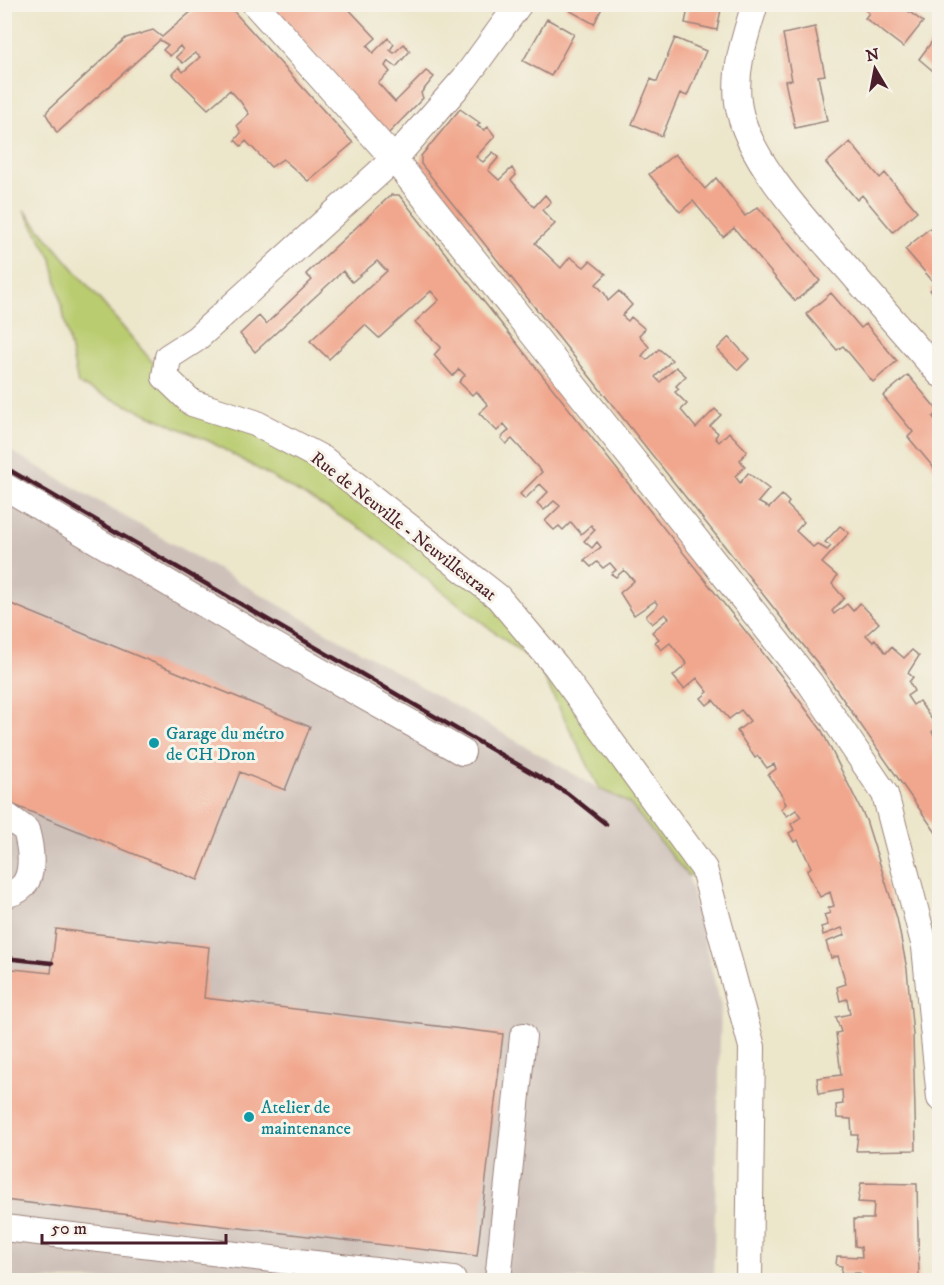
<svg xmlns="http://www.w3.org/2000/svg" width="944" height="1285" font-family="'IM FELL DW Pica',serif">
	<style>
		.industrial { fill: #cec1ba }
		.green { fill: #b9cc6f; stroke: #82764d; stroke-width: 1.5 }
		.building { fill: #f1a78e }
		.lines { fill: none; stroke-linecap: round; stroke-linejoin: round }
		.minor-casing { stroke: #9b827b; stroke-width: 28 }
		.minor { stroke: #fff; stroke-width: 26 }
		.rail { stroke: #4a1f2b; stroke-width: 4.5 }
		.culture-dot { fill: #0f9aa8; stroke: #f7f3e8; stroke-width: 2 }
		.labels { text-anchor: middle; stroke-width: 6; stroke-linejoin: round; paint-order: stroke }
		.street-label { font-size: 18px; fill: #4a1f2b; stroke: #f7f3e8 }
		.culture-label { font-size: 18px; fill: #0d838f; stroke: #f7f3e8; text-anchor: start }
	</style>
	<rect width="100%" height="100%" fill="#f7f3e8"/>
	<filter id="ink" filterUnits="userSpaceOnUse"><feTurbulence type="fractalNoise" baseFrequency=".0167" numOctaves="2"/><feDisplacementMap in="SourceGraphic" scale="12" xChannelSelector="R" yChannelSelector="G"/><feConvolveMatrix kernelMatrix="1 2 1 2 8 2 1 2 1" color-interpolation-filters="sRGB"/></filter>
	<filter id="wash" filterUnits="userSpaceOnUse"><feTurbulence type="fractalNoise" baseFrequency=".008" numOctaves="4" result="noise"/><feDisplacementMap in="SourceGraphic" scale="24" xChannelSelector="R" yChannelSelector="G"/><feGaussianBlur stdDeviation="1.35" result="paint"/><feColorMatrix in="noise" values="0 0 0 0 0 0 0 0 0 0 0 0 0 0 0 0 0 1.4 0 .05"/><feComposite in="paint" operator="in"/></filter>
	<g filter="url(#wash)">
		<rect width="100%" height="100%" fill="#ece6cb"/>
		<path class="industrial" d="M4,447L600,789L629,803L688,876L721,1006L713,1279L5,1280Z"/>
		<path class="green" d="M24,210L165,377L255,423L498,597L704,869L688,876L629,803L600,789L538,666L364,530L211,442L78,384L52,259Z"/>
		<g id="blocks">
			<path class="building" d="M200,4H227L353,143L308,181L283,159L271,167L246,141L241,146L235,140L241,133L237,125L249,114L240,101L230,90L208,109L172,74L179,67L183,72L200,57L195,53L183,63L176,57L183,50L180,46L170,56L163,50L168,45L160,40L57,133L46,114L48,110L126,38L153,30L162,37Z
				M270,4H344L376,38L367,46L373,53L388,38L394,44L390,50L394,53L404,44L410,51L396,67L388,61L385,66L390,72L378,83L395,102L426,71L434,77L421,93L423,98L386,136Z
				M567,4H604L594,24L565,8Z
				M689,4H722L717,30L685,23Z
				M859,5H900L923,22L903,47L865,18L869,13Z
				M547,19L574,34L551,76L523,61Z
				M815,27L825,75L818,76L827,121L795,128L785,81L792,80L783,34Z
				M939,32V76L919,59Z
				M675,38L706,51L687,96L680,93L662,136L632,124L651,79L657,82Z
				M460,109L480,123L477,126L484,130L488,127L495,136L476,157L483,162L493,152L499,157L488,170L499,180L512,168L516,175L511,180L534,207L545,195L551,202L542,210L555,224L535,243L561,268L570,257L584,267L590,261L606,274L596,284L605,294L608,301L619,291L632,305L622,316L628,321L631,317L645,329L639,335L649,347L642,356L647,360L659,349L672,360L655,377L660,382L676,367L686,376L676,386L679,389L675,392L687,404L681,410L696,428L715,409L721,415L710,426L718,433L715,438L719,442L729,432L747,451L740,460L745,467L735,476L740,483L748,473L769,489L758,502L769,508L782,495L789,502L787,505L804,522L796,531L813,547L817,544L827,550L831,546L825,542L840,526L849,533L822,563L837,576L832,584L844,598L832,611L834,614L847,604L853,611L860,603L879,623L866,635L873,642L875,639L886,653L891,647L904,658L912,650L919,656L908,673L913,677L909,682L914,691L907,696L913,705L919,701L937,727L932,732L939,743V837L819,665L421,164V156Z
				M850,142L880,178L885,173L917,211L893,232L862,195L857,200L826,163Z
				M675,154L705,189L716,178L745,216L758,207L820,281L795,301L734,228L723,237L693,201L680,212L649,174Z
				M391,195H399L782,677L822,731L866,820L897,918L907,969L913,1035L916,1150L856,1151L858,1135H852L851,1119L837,1118L836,1105L843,1104L842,1090L819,1094L817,1078L841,1075L836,1033L841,1032L836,1017L850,1014L847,999L840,1001L837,987L846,984L838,956L831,958L826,942L845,935L842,928L823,935L821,927L828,925L824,915L830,913L828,908L834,906L830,892L820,897L807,871L811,867L798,840L794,842L789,833L794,830L791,824L801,817L796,810L787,816L781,809L786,804L783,799L784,798L768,775L776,769L774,764L767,768L758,756L755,758L737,731L750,721L741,710L729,719L713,700L707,705L701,698L708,692L697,678L684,689L673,676L687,664L670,643L661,650L655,642L659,639L652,632L669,618L665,614L652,624L646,616L658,605L655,601L634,615L620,593L634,581L624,570L616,577L611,574L616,570L610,563L603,568L597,562L591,567L584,560L601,547L597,542L592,548L584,541L595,530L591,525L581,534L571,522L563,530L559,526L554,530L545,521L560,506L554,501L544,510L537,503L548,492L540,484L525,499L520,494L542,472L512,439L506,444L501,438L509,430L504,424L497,431L479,413L488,405L476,391L472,395L459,382L465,375L459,369L453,376L434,355L441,347L415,322L439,300L431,291L379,338L365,325L329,359L310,341L387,271L377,261L352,282L343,271L255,352L240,334L259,316L266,324L312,280L306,274Z
				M930,228L939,239V301L930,290L936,285L905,249Z
				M831,293L861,328L866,324L897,361L873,382L843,346L837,350L806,314Z
				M729,337L749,359L738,370L717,349Z
				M908,375L939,412L933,417L939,424V474L908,437L913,432L883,396Z
				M4,601L310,727L285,790L240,772L198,880L4,801Z
				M56,929L209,947L204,998L503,1034L477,1256L4,1200V968L51,973Z
				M861,1183L917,1184L919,1280H869L870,1278H861L860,1273H841L842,1266L836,1265L837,1256L862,1257L861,1247L855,1246L854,1219H873L874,1203L858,1202Z"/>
		</g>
	</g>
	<g filter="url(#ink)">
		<use href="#blocks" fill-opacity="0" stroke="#9b827b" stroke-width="1.5"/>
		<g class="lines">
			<defs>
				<path id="minor" d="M255,4L394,159L810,683L885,794L925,947L940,1098
					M519,4L465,78L394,159L196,339L168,357L165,377L192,403L255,423L323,459L498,597L556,666L704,869L752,1047L749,1280
					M755,4C745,37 734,68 738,102C745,159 813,229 850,271C880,306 910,340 940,374
					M4,486L265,640L462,752
					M4,814L26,830C32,852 38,892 4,894
					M4,1228L453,1280
					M498,1280L523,1036"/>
			</defs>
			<use href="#minor" class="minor-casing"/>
			<use href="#minor" class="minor"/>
			<path class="rail" d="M4,467L567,793L606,824
				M4,958L52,963"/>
		</g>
	</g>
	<g class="culture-dot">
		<circle cx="154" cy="743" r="6"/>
		<circle cx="249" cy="1117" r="6"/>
	</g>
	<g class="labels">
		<g class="street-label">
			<text transform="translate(404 526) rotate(38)" y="6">Rue de Neuville - Neuvillestraat</text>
		</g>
		<g class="culture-label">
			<text x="166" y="739">Garage du métro<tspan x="166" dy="21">de CH Dron</tspan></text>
			<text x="261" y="1113">Atelier de<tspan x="261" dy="21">maintenance</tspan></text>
		</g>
	</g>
	<rect width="944" height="1285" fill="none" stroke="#f7f3e8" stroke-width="24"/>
	<g transform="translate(875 69) rotate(350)" stroke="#f7f3e8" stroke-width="4.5" paint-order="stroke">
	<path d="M0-4.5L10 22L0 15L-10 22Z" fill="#4a1f2b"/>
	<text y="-9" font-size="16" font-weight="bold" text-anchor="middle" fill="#4a1f2b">N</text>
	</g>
	<path d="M42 1234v9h184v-9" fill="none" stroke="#4a1f2b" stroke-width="3"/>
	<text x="51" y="1234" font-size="18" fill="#4a1f2b" stroke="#f7f3e8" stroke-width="4.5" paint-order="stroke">50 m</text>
</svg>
